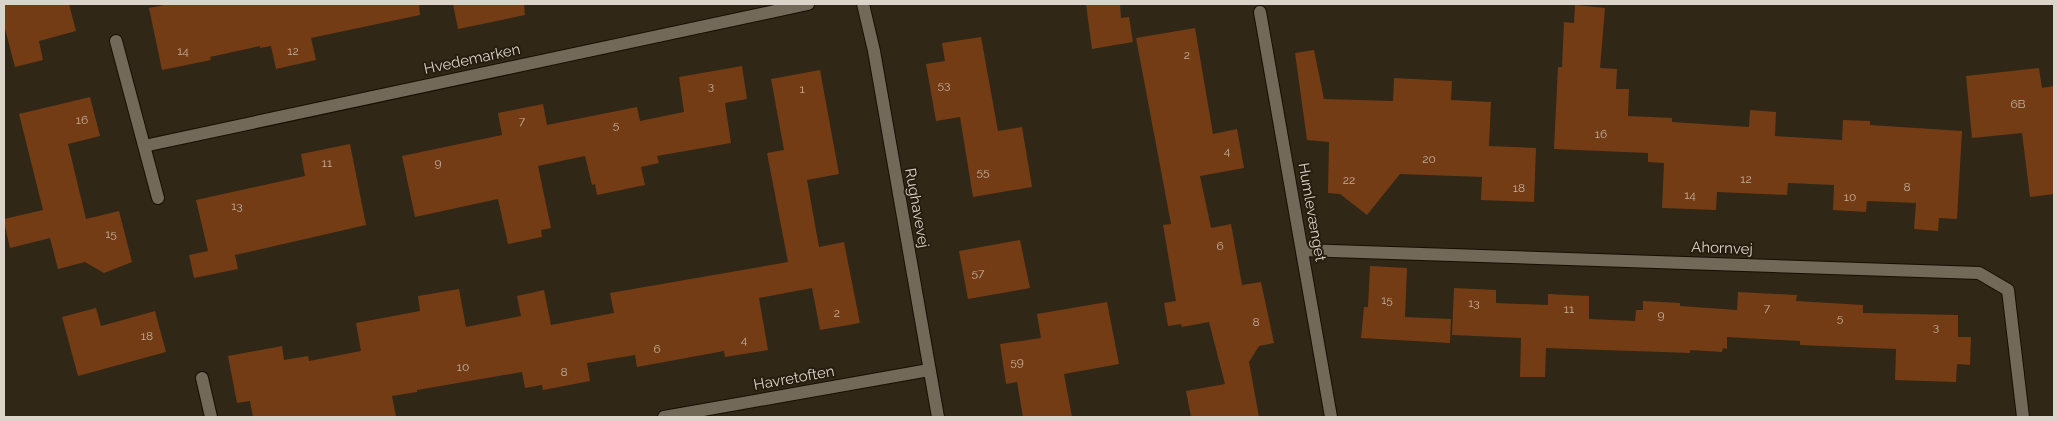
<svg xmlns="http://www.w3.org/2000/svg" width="2058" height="421" font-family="Raleway,sans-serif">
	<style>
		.building { fill: #733c15 }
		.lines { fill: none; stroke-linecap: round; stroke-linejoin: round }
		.minor-casing { stroke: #170f03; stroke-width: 14 }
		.minor { stroke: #736958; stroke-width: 12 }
		.labels { text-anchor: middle; stroke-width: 4; stroke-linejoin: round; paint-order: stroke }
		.number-label { font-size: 12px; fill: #c0ae9d }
		.street-label { font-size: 15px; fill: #dad4ca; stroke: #261d0e }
	</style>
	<rect width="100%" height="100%" fill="#302717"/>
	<path class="building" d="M4,4H69L76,31L39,41L43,60L15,67L4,25Z
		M169,4H419L420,15L311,38L316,60L276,69L271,46L260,48V46L210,57L211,60L162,70L149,8Z
		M453,4H524L525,15L458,29Z
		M1086,4H1120L1121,18L1129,17L1133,42L1092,49Z
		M1575,5L1605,8L1600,68L1617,69L1616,89H1629L1628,116L1672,118V122L1749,127L1750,110L1776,112L1775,136L1842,140L1843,120L1870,121V125L1962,131L1957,219L1939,218L1938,231L1914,229L1916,203L1867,201L1866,212L1833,210L1834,185L1788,183L1787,195L1717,192L1716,210L1662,208L1664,163L1648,162V153L1554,149L1558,67H1562L1564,22L1574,23Z
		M1195,28L1213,134L1237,129L1244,168L1200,176L1211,228L1231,224L1242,285L1261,282L1274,343L1259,346L1249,362L1259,417H1191L1186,391L1225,384L1209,322L1182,327L1181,324L1168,326L1164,303L1176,301L1163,225L1171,224L1136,38Z
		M981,37L998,131L1022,127L1032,187L973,197L960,117L936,121L926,64L945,61L942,43Z
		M1314,50L1324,99L1393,101L1394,78L1452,81L1451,100L1491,102L1489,146L1536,148L1534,202L1481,200L1482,177L1400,174L1367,215L1340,194L1328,193L1329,142L1307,140L1295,53Z
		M742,66L747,99L725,103L731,143L657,156L659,163L641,167L645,185L597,195L595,184L592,185L585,156L538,166L551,228L541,230L542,237L508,244L498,199L415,217L402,156L502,135L498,113L543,104L547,125L637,107L640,121L684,112L679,77Z
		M2039,68L2042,88L2054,86V194L2030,197L2022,133L1972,138L1966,76Z
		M820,70L839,174L807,180L819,247L844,242L860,323L820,330L812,288L759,298L768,350L725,357L724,351L637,367L635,355L587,363L590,381L543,390L542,385L525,388L522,372L417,390V392L392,396L396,417H253L250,401L237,403L228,356L282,346L284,360L308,356L309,361L361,351L356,323L420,311L418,296L459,289L466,327L521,316L517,296L544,290L551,325L614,313L610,293L788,262L767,153L784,150L771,79Z
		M90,97L100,136L68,144L86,219L119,211L132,262L104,273L85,262L58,269L50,238L10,248L4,222V219L43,210L19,114Z
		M350,144L366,225L235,255L238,269L194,278L189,255L208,251L196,200L305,176L301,154Z
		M1020,240L1030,288L968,299L959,251Z
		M1370,266L1407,268L1405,317L1451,319L1450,343L1361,338L1364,307H1368Z
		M1454,288L1496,290V303L1548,305V294L1589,296V319L1635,321L1636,310H1643V301L1680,303V306L1737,310L1738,292L1797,295L1796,301L1863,305V313L1958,315V337H1971L1970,365L1957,364L1956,382L1895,380L1896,349L1800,345V341L1727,337V349L1723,348L1722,352L1690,350V353L1546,348L1545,377H1520L1521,338L1452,335Z
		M1107,302L1119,364L1064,374L1072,417H1023L1017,382L1006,384L1000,344L1041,338L1037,314Z
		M96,308L101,326L155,311L166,352L78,376L62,317Z"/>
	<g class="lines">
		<defs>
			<path id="minor" d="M863,4L874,51L938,417
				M1260,12L1331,417
				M116,41L158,198
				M144,146L808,4
				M1302,250L1979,273L2008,290L2023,417
				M202,378L211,417
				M664,417L929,370"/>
		</defs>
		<use href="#minor" class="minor-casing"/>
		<use href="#minor" class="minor"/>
	</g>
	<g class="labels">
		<g class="number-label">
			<text x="183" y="55">14</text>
			<text x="293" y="55">12</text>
			<text x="1187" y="59">2</text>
			<text x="944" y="89">53</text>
			<text x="711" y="90">3</text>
			<text x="802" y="93">1</text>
			<text x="2018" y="108">6B</text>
			<text x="82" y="124">16</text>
			<text x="522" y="125">7</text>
			<text x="616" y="129">5</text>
			<text x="1601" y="138">16</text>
			<text x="1227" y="155">4</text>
			<text x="1429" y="163">20</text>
			<text x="327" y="167">11</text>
			<text x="438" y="167">9</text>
			<text x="983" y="176">55</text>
			<text x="1746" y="183">12</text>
			<text x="1349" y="184">22</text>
			<text x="1907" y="191">8</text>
			<text x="1519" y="192">18</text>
			<text x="1690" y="199">14</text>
			<text x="1850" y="201">10</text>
			<text x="237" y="210">13</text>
			<text x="111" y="238">15</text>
			<text x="1220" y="250">6</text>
			<text x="978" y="277">57</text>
			<text x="1387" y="304">15</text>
			<text x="1474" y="307">13</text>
			<text x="1767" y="312">7</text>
			<text x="1569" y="313">11</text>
			<text x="837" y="317">2</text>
			<text x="1661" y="319">9</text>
			<text x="1840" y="322">5</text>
			<text x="1256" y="326">8</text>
			<text x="1936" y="331">3</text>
			<text x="147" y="340">18</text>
			<text x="744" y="344">4</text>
			<text x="657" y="353">6</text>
			<text x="1017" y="366">59</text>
			<text x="463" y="371">10</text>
			<text x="564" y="376">8</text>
		</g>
		<g class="street-label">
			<text transform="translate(472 59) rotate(-12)" y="5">Hvedemarken</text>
			<text transform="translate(917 208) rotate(80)" y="5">Rughavevej</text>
			<text transform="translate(1312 212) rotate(80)" y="5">Humlevænget</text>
			<text transform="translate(1722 248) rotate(2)" y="5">Ahornvej</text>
			<text transform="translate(794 378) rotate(-10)" y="5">Havretoften</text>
		</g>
	</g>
	<rect width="2058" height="421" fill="none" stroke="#dad4ca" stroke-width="10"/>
</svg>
